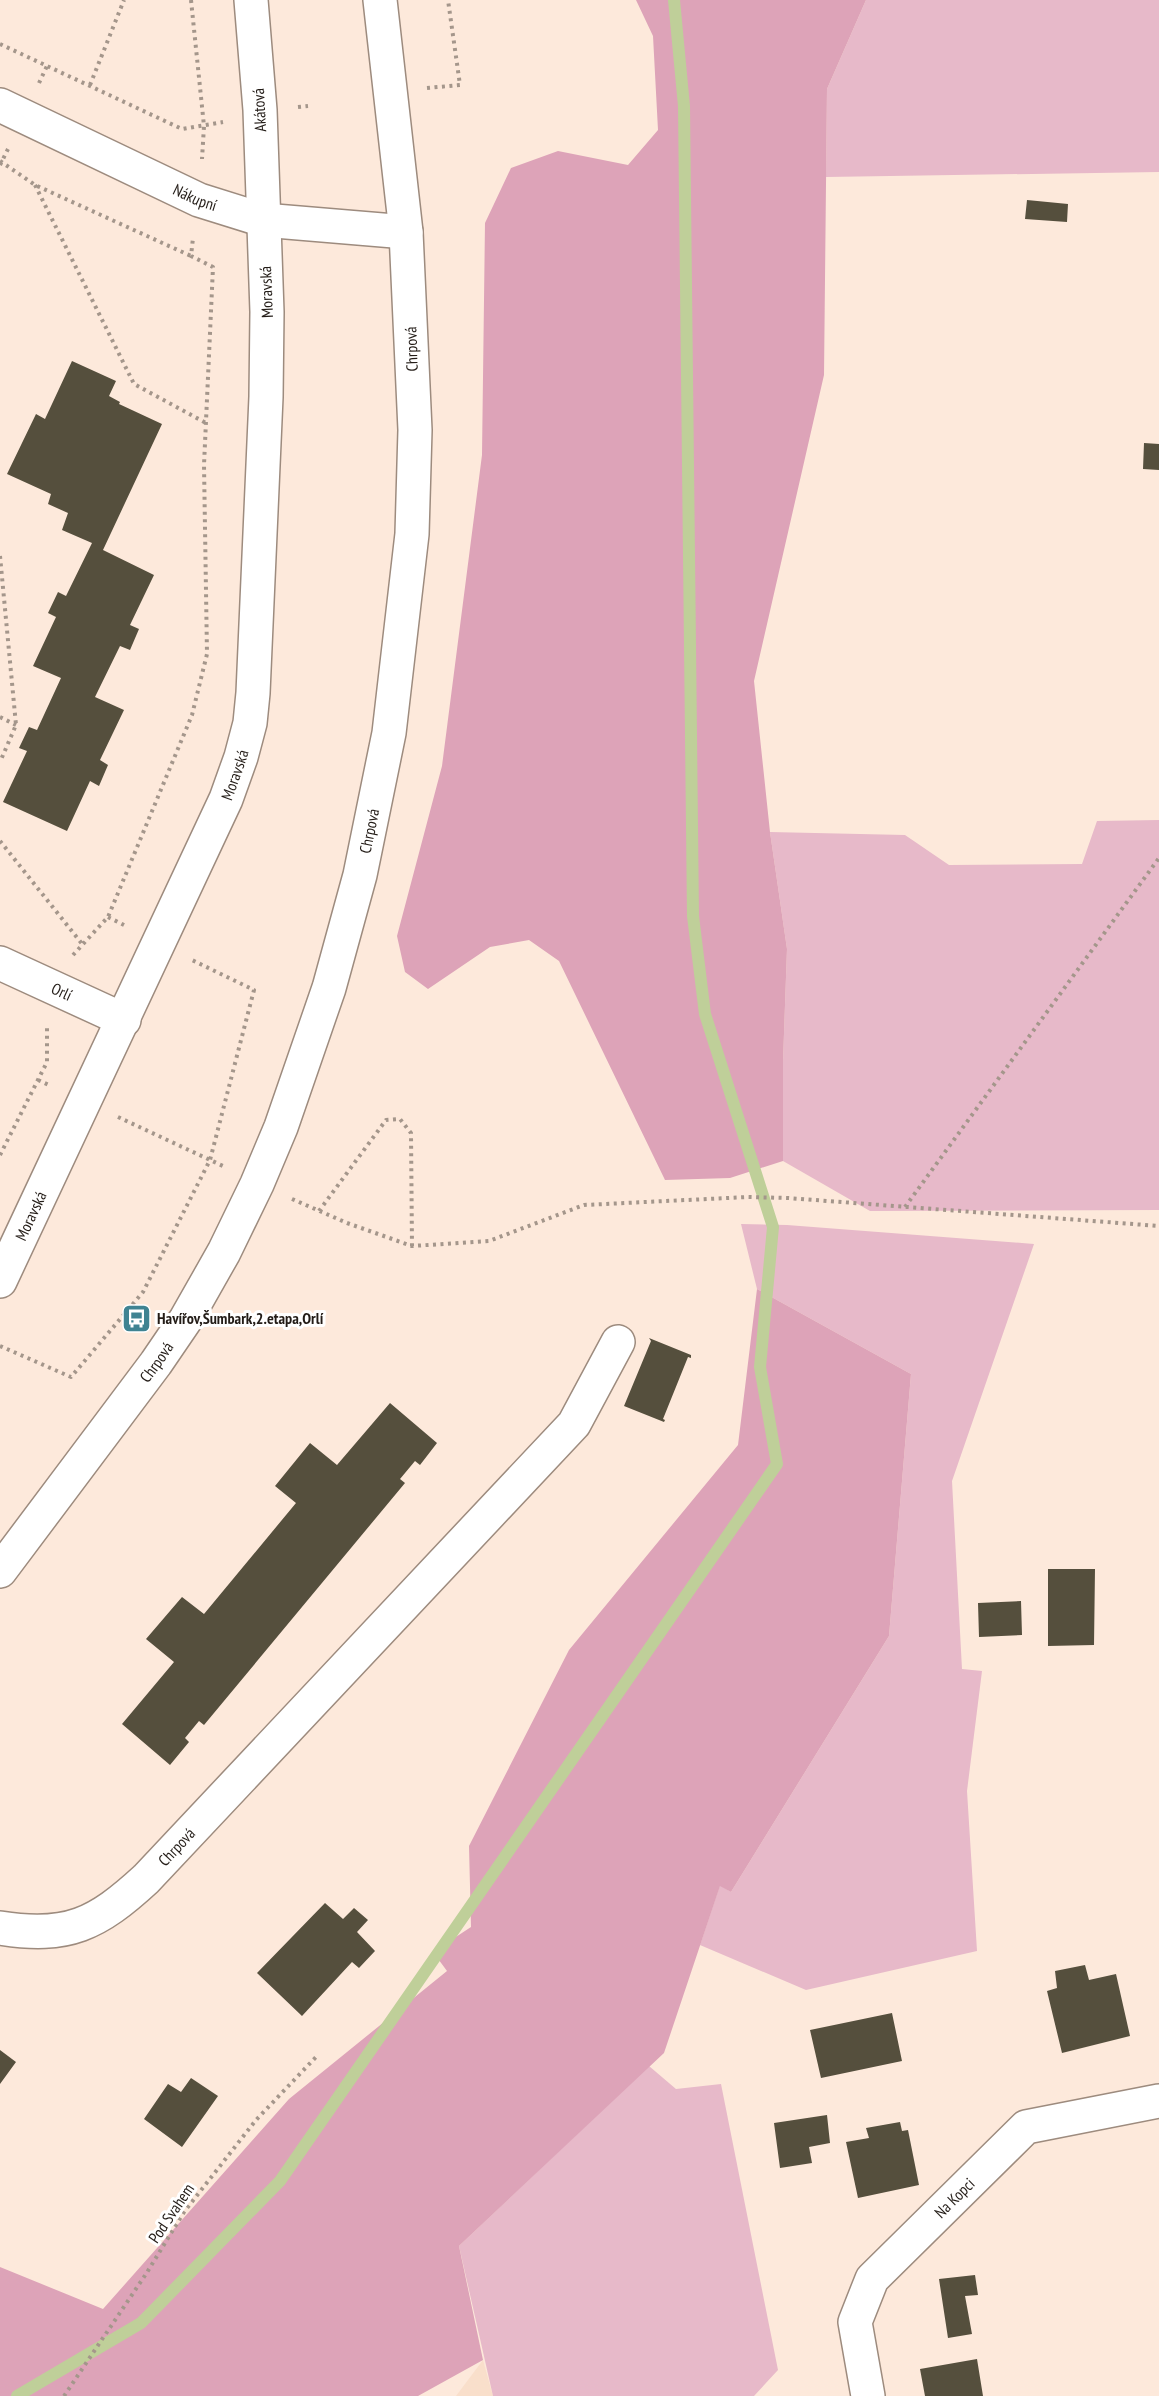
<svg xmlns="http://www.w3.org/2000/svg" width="1159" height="2396" font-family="'PT Sans Narrow',sans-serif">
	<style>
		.built { fill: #f9dfcb }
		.green { fill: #e7b9c9 }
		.forest { fill: #dda3b8 }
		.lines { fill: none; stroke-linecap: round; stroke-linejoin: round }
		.stream { stroke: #bfcf99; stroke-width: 12 }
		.building { fill: #554f3d }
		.minor-casing { stroke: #9d8b7e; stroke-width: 36 }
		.path { stroke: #a4968b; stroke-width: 4; stroke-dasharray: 3 4.5; stroke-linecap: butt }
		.minor { stroke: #fff; stroke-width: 33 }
		.labels { text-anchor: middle; stroke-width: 6; stroke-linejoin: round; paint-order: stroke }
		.street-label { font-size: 16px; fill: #231c17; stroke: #fff }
		.poi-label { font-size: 16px; font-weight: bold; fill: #231c17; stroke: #fff; text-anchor: start }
	</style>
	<rect width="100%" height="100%" fill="#fde9db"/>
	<path class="built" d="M483,2360L493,2396H456Z"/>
	<path class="green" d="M866,0H1159V172L826,177L827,89Z
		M1159,820V1210L870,1211L783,1161V1062L787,949L770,832L905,835L949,865L1082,864L1097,821Z
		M741,1224L787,1225L1034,1244L952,1481L962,1669L982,1671L967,1791L977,1951L806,1990L700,1945L720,1885L731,1892L889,1636L911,1374L757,1289Z
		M649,2066L676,2089L721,2084L778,2370L754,2396H493L459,2246Z"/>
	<path class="forest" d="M636,0H866L827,89L824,375L754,681L770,832L787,949L783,1062V1161L730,1178L665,1180L559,961L529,940L490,947L428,989L405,972L397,936L442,766L482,455L485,223L511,168L558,151L628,165L658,130L653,36Z
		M757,1289L911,1374L889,1636L731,1892L720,1886L664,2053L459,2246L483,2360L418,2396H0V2267L103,2309L289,2099L447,1971L433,1952L471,1927L469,1846L569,1650L738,1445Z"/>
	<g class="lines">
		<path class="stream" d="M17,2396L141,2323L280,2181L777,1464L760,1367L773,1227L705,1014L693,916L684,106L674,0"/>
	</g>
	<path class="building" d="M1027,200L1068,204L1067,222L1025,219Z
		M72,361L116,381L109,396L120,402L119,404L162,424L103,550L154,575L130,625L139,629L130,650L120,646L95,697L124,710L100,760L108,765L99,786L90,781L67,831L3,802L27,751L19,748L29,727L37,730L61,678L33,666L56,617L48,613L58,592L66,596L92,543L62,530L68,513L48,504L51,494L7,474L36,414L45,419Z
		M1144,443L1159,444V470L1143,469Z
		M649,1338L691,1355V1358L688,1357L663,1419L665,1420L664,1422L624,1406L651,1341Z
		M390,1403L437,1443L420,1465L415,1461L400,1479L405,1483L204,1725L199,1721L185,1738L189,1742L170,1765L122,1724L174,1662L146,1639L182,1597L204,1614L296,1503L275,1486L310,1443L337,1465Z
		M1048,1569H1095L1094,1645L1048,1646Z
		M1021,1601L1022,1635L979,1637L978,1603Z
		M325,1903L343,1919L354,1908L368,1920L357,1932L375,1951L359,1968L352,1962L302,2016L257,1973Z
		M1085,1965L1089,1980L1116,1974L1130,2036L1062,2053L1047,1991L1057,1988L1055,1971Z
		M892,2013L902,2061L821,2078L810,2030Z
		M0,2050L16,2062L0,2084Z
		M191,2078L218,2096L182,2147L144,2119L168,2084L181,2092Z
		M827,2115L830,2143L809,2147L812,2163L780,2168L774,2123Z
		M900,2122L902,2131L908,2130L919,2185L858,2198L846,2142L869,2138L866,2128Z
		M975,2275L978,2295L965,2296L972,2334L948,2338L939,2279Z
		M977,2359L983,2396H925L920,2369Z"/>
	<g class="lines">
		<defs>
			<g id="minor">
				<path id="s1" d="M0,105L199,200L263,220L406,232"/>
				<path id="s2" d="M0,963L124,1020"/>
				<path id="s3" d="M0,1281L226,799L241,757L250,723L253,693L266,397L267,312L260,110L251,0"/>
				<path id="s4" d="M0,1571L156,1363L186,1319L224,1252L257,1184L281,1127L329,988L360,875L389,733L412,534L415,430L406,232L380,0"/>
				<path id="s5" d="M0,1928C68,1939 97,1924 146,1879L574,1424L618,1342"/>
				<path id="s6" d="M868,2396L855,2322L872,2279L1026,2127L1159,2101"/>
			</g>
		</defs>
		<use href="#minor" class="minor-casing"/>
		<path class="path" d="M191,0L204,126L202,159
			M0,44L182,129L223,122
			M39,83L47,66
			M90,85L124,0
			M427,88L460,85L448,0
			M298,107L308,106
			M0,161L35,185L191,256
			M0,165L8,149
			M35,185L134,384L206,423
			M0,556L16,725L0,762
			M0,717L16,725
			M0,841L83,945
			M108,917L124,925
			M73,955L108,917L192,715L207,654L204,465L213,267L191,256L193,238
			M38,1080L51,1086
			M118,1117L223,1166
			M0,1155L47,1062V1026
			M292,1199L347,1223L412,1246L489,1241L584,1205L748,1197L788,1198L1159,1226
			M905,1207L1159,858
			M319,1211L386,1120L400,1119L411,1133L412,1246
			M0,1346L71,1377L143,1292L210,1160L254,990L192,960
			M64,2396L146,2274L184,2212L256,2120L316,2057"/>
		<use href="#minor" class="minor"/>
	</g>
	<defs>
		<symbol id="bus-square" viewBox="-11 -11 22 22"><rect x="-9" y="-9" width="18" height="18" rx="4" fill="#3f8392" stroke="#fff"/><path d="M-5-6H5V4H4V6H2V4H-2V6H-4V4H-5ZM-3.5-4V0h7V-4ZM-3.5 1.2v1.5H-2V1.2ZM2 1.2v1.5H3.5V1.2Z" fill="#fff"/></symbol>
	</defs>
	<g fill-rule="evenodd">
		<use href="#bus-square" x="120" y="1302" width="33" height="33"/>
	</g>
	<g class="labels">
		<g class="street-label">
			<text transform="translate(259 110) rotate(-93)" y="6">Akátová</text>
			<text dy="6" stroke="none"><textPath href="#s1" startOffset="216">Nákupní</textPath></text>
			<text transform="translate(266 292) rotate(-92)" y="6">Moravská</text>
			<text transform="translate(411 349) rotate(-92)" y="6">Chrpová</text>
			<text dy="6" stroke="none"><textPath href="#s3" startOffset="558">Moravská</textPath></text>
			<text dy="6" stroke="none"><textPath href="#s4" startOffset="837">Chrpová</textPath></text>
			<text dy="6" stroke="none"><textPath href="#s2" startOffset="68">Orlí</textPath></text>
			<text dy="6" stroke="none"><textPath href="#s3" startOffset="72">Moravská</textPath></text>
			<text dy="6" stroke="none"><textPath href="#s4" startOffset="261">Chrpová</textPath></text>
			<text dy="6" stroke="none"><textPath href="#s5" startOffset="206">Chrpová</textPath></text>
			<text dy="6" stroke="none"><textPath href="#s6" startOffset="237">Na Kopci</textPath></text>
			<text transform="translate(171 2213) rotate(-56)" y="6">Pod Svahem</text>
		</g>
		<g class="poi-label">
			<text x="157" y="1324">Havířov,Šumbark,2.etapa,Orlí</text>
		</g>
	</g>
</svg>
